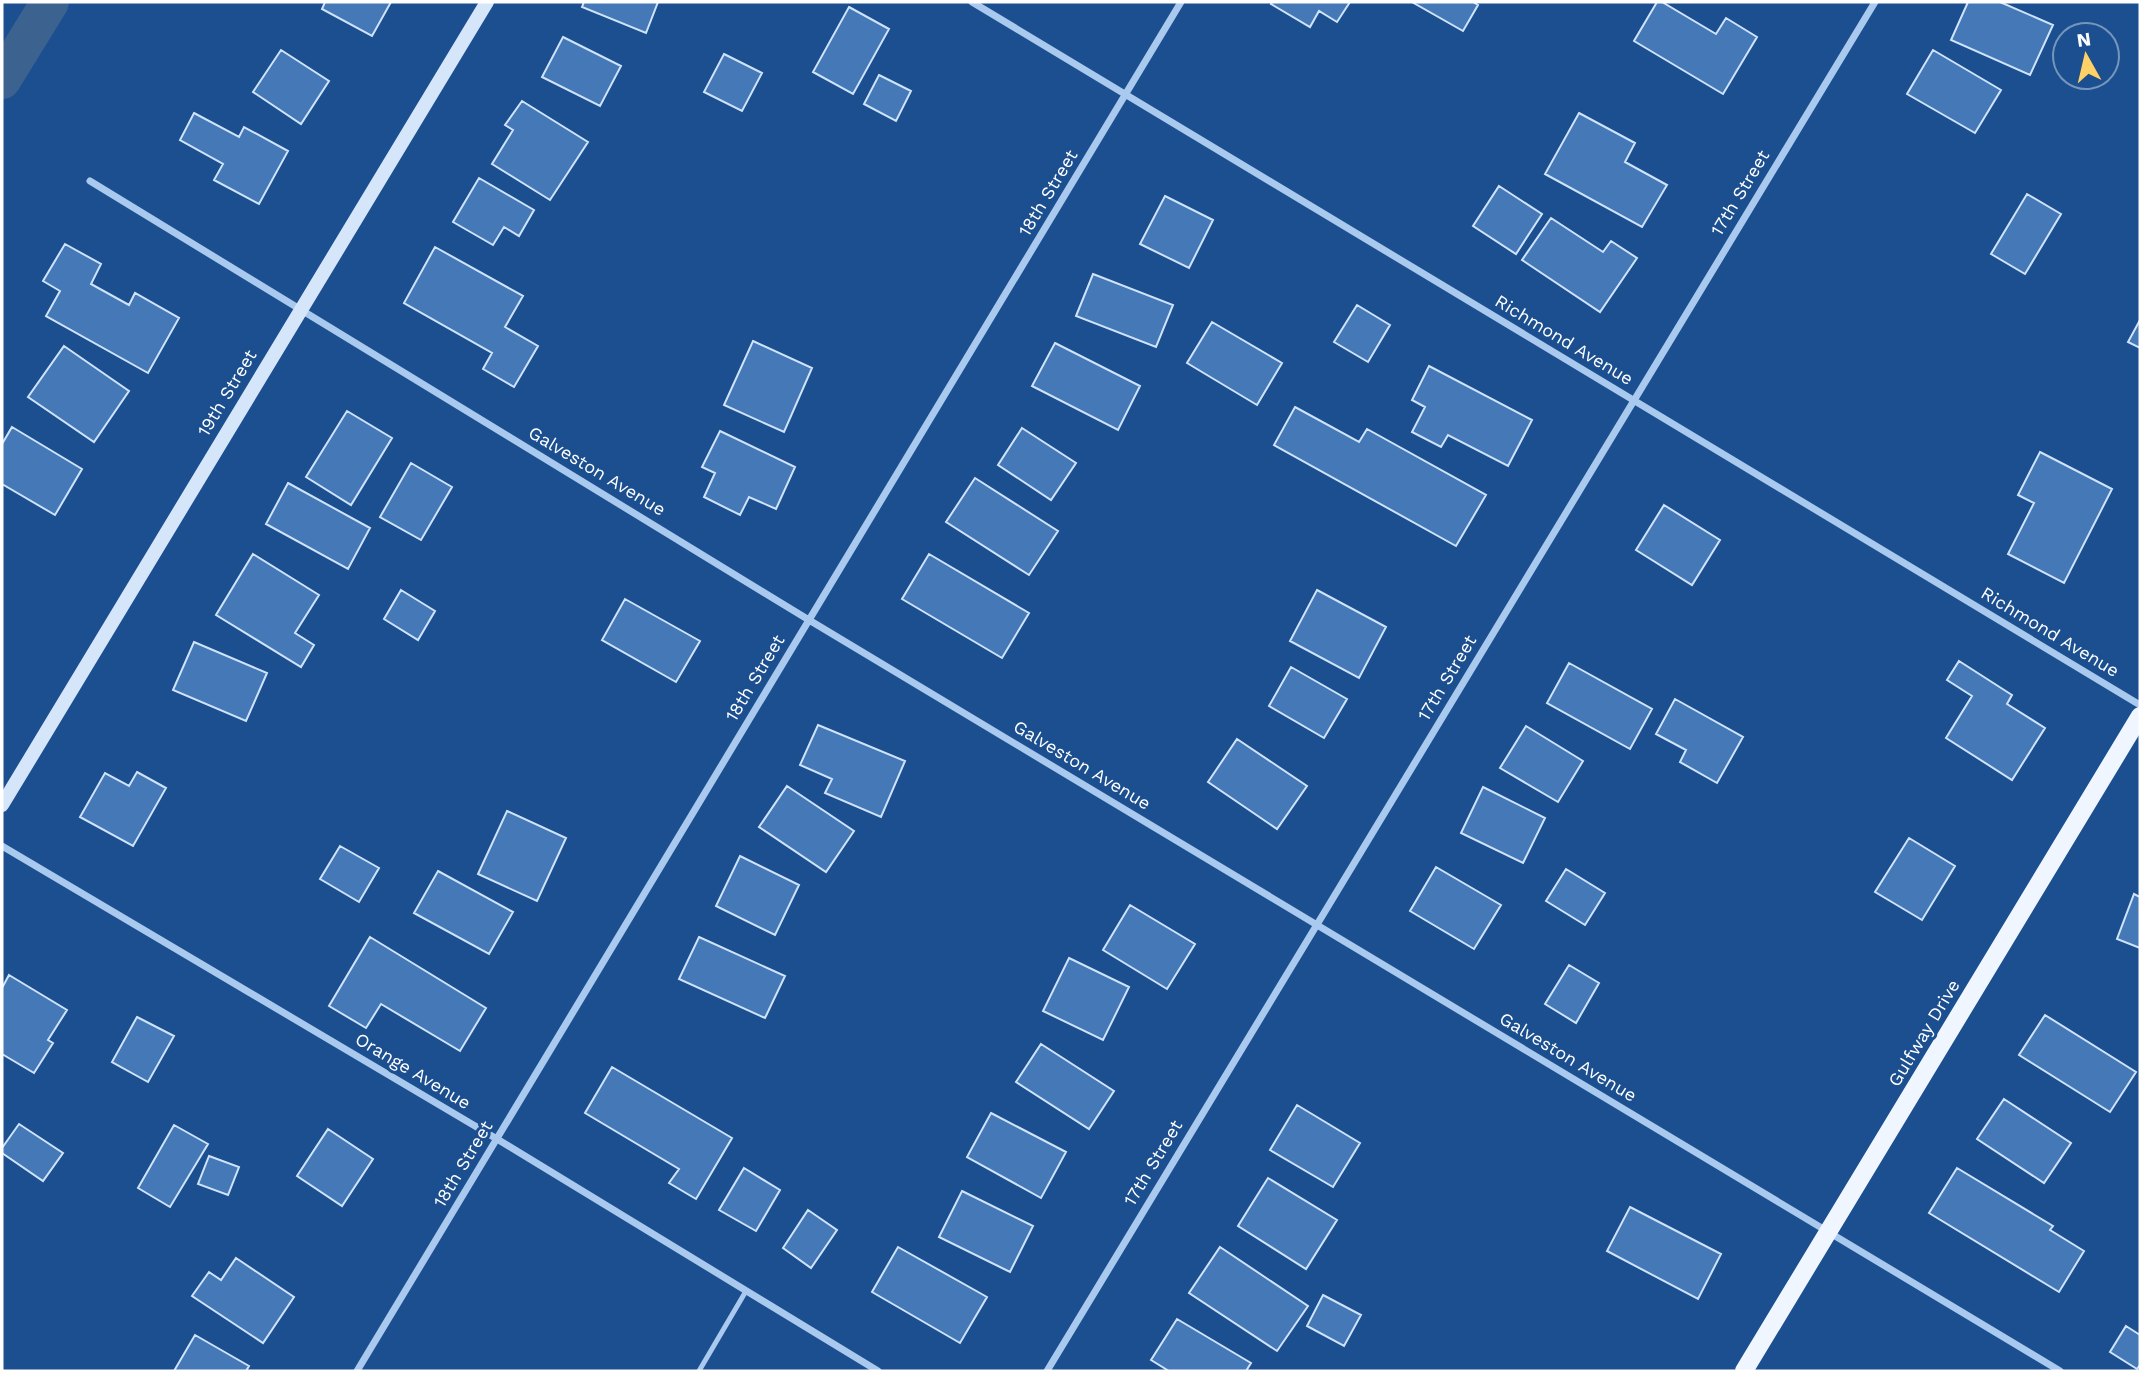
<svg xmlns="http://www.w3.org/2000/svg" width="2142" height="1373" font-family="'Work Sans',sans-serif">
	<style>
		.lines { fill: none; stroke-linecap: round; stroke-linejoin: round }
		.canal { stroke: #3c6290; stroke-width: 38 }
		.building { fill: #4478b7; stroke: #cfe3fa; stroke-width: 2 }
		.lane { stroke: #a9c9ee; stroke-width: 5 }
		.street { stroke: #a9c9ee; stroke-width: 7 }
		.secondary { stroke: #d6e6fa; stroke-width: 14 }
		.primary { stroke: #f0f6ff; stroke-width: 18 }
		.labels { text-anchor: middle; stroke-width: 6; stroke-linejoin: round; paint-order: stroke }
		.street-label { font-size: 18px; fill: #fff; stroke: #1b4f8f }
	</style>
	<rect width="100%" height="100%" fill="#1b4f8f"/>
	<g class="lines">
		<path class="canal" d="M2,80L50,2"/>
	</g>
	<path class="building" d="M325,2H391L372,36L322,9Z
		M584,2H658L646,33L582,7Z
		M1272,2H1350L1337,22L1319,11L1310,27L1271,4Z
		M1412,2H1473L1478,5L1463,31Z
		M1657,2H1662L1716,34L1726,18L1757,37L1723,94L1634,41Z
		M1968,2H2000L2053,25L2030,75L1951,40Z
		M849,7L889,29L853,94L813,72Z
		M563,37L621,66L600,106L542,77Z
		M281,50L329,81L301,124L253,92Z
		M1933,50L2001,90L1975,133L1907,94Z
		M724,54L762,73L742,111L704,92Z
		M879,75L911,91L896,121L864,104Z
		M522,101L588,142L550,200L492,164L513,130L505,125Z
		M194,113L239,137L244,127L288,151L259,204L214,180L223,164L180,140Z
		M1579,113L1635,143L1625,162L1667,185L1642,227L1545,174Z
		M479,178L534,210L519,236L504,227L493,245L453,222Z
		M1499,186L1542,214L1516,254L1473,226Z
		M2027,194L2061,214L2025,274L1991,254Z
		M1165,196L1213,220L1189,268L1140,244Z
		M1551,218L1603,252L1611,241L1637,258L1600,312L1522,260Z
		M65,244L101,264L91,284L129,305L135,293L179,318L148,373L46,316L60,291L43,281Z
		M435,247L523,296L505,327L538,346L514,387L483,369L492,353L404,303Z
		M1093,274L1173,305L1156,347L1076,316Z
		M1357,305L1390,325L1368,362L1334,342Z
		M2140,320V348L2128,342Z
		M1212,322L1282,363L1257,405L1187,363Z
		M753,341L812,368L784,432L724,405Z
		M1055,343L1140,386L1118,430L1032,386Z
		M64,346L129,391L94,442L28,397Z
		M1429,366L1532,420L1508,466L1448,435L1441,447L1412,432L1425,407L1412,400Z
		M1295,407L1359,442L1367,429L1486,495L1456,546L1274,445Z
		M347,411L392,438L351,505L306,477Z
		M12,427L82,469L55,515L2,484V444Z
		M1022,428L1076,463L1051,500L998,465Z
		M720,431L795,467L776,509L749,497L740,515L704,497L715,473L702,467Z
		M2040,452L2112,489L2064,583L2008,554L2034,503L2018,495Z
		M411,463L452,487L421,540L380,517Z
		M975,478L1058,531L1029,575L946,522Z
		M288,483L370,528L348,569L266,524Z
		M1664,505L1720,540L1692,585L1636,550Z
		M253,554L319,595L295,633L314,645L301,667L216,615Z
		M929,554L1029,613L1002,658L902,599Z
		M401,590L435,611L418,640L384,619Z
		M1317,590L1386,627L1359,678L1290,641Z
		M625,599L700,641L676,682L602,640Z
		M194,642L267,673L246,721L173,690Z
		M1959,661L2012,695L2007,704L2045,728L2012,780L1946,738L1972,696L1947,680Z
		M1569,663L1652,709L1630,749L1547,703Z
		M1291,667L1347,699L1324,738L1269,706Z
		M1675,699L1743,737L1717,783L1680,762L1686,750L1656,734Z
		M818,725L905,761L881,817L825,793L832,779L800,765Z
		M1526,726L1583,761L1558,802L1500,768Z
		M1237,739L1307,786L1277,829L1208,782Z
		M137,772L166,788L133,846L80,817L105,773L129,786Z
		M787,786L854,831L826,872L759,827Z
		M1483,787L1545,818L1523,863L1461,833Z
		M507,811L566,838L537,901L478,874Z
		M1909,838L1955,866L1922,920L1875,892Z
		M340,846L379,868L359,902L320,879Z
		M740,856L799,885L775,935L716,906Z
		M1436,867L1501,905L1474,949L1410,911Z
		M1566,869L1605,893L1585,925L1546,901Z
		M438,871L513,912L489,954L414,913Z
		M2134,894L2140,897V948L2117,939Z
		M1130,905L1195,944L1167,989L1103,950Z
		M370,937L486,1008L460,1051L381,1004L366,1028L329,1006Z
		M699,937L785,976L765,1018L679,979Z
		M1069,958L1129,987L1103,1040L1043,1011Z
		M1569,965L1599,983L1576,1023L1545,1004Z
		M9,975L67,1010L48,1040L53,1043L34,1073L2,1054V988Z
		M2045,1015L2136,1072L2110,1112L2019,1055Z
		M137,1017L174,1036L148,1082L112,1062Z
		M1041,1044L1114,1091L1089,1129L1016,1082Z
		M612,1067L732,1138L696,1199L669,1183L679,1169L585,1113Z
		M2004,1099L2071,1143L2044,1183L1977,1139Z
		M1297,1105L1360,1143L1333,1187L1270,1150Z
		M991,1113L1066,1152L1041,1198L967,1157Z
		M19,1124L63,1153L43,1181L2,1153V1148Z
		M174,1125L208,1144L170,1207L138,1188Z
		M328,1129L373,1159L342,1206L297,1176Z
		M209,1156L239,1167L228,1195L198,1184Z
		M744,1168L780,1190L756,1231L719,1210Z
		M1957,1168L2053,1226L2050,1230L2084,1251L2059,1292L1929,1213Z
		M1268,1178L1337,1220L1306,1269L1238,1226Z
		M962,1191L1033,1226L1010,1272L939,1237Z
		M1630,1207L1721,1254L1698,1299L1607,1251Z
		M808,1210L837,1230L811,1268L783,1248Z
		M898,1247L987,1297L960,1343L872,1292Z
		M1220,1247L1308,1306L1277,1351L1189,1293Z
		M236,1258L294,1297L263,1343L192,1296L209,1272L221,1280Z
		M1323,1295L1361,1315L1344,1346L1307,1326Z
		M1177,1319L1251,1363L1246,1371H1169L1151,1360Z
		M2126,1326L2140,1335V1365L2137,1369L2110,1352Z
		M195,1335L249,1366L246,1371H174Z"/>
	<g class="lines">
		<path class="lane" d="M699,1371L746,1291"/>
		<path class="street" d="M972,2L2140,705
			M90,181L809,620L2060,1371
			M2,846L497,1139L878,1371
			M357,1371L1181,2
			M1047,1371L1875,2"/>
		<path class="secondary" d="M2,805L487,2"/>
		<path class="primary" d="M1744,1371L2140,716"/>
	</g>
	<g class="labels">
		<g class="street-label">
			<text transform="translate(1048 193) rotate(-59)" y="6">18th Street</text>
			<text transform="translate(1740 193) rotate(-59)" y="6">17th Street</text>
			<text transform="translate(1564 340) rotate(31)" y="6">Richmond Avenue</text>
			<text transform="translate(227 393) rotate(-59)" y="6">19th Street</text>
			<text transform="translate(597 471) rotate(31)" y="6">Galveston Avenue</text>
			<text transform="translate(2050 632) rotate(31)" y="6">Richmond Avenue</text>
			<text transform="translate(755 678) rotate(-59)" y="6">18th Street</text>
			<text transform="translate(1447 678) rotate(-59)" y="6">17th Street</text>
			<text transform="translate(1082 765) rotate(31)" y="6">Galveston Avenue</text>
			<text transform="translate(1924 1033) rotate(-59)" y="6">Gulfway Drive</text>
			<text transform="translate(1568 1057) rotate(31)" y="6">Galveston Avenue</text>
			<text transform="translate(413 1071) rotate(31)" y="6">Orange Avenue</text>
			<text transform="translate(1153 1163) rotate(-59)" y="6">17th Street</text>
			<text transform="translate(463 1164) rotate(-59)" y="6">18th Street</text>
		</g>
	</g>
	<rect width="2142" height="1373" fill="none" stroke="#ffffff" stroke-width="7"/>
	<g transform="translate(2086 56) rotate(352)"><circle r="33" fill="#1b4f8f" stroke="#7695bc" stroke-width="2"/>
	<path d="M0-5L12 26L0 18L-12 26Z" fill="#ffd166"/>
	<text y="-10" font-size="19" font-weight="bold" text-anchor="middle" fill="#ffffff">N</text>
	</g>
</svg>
